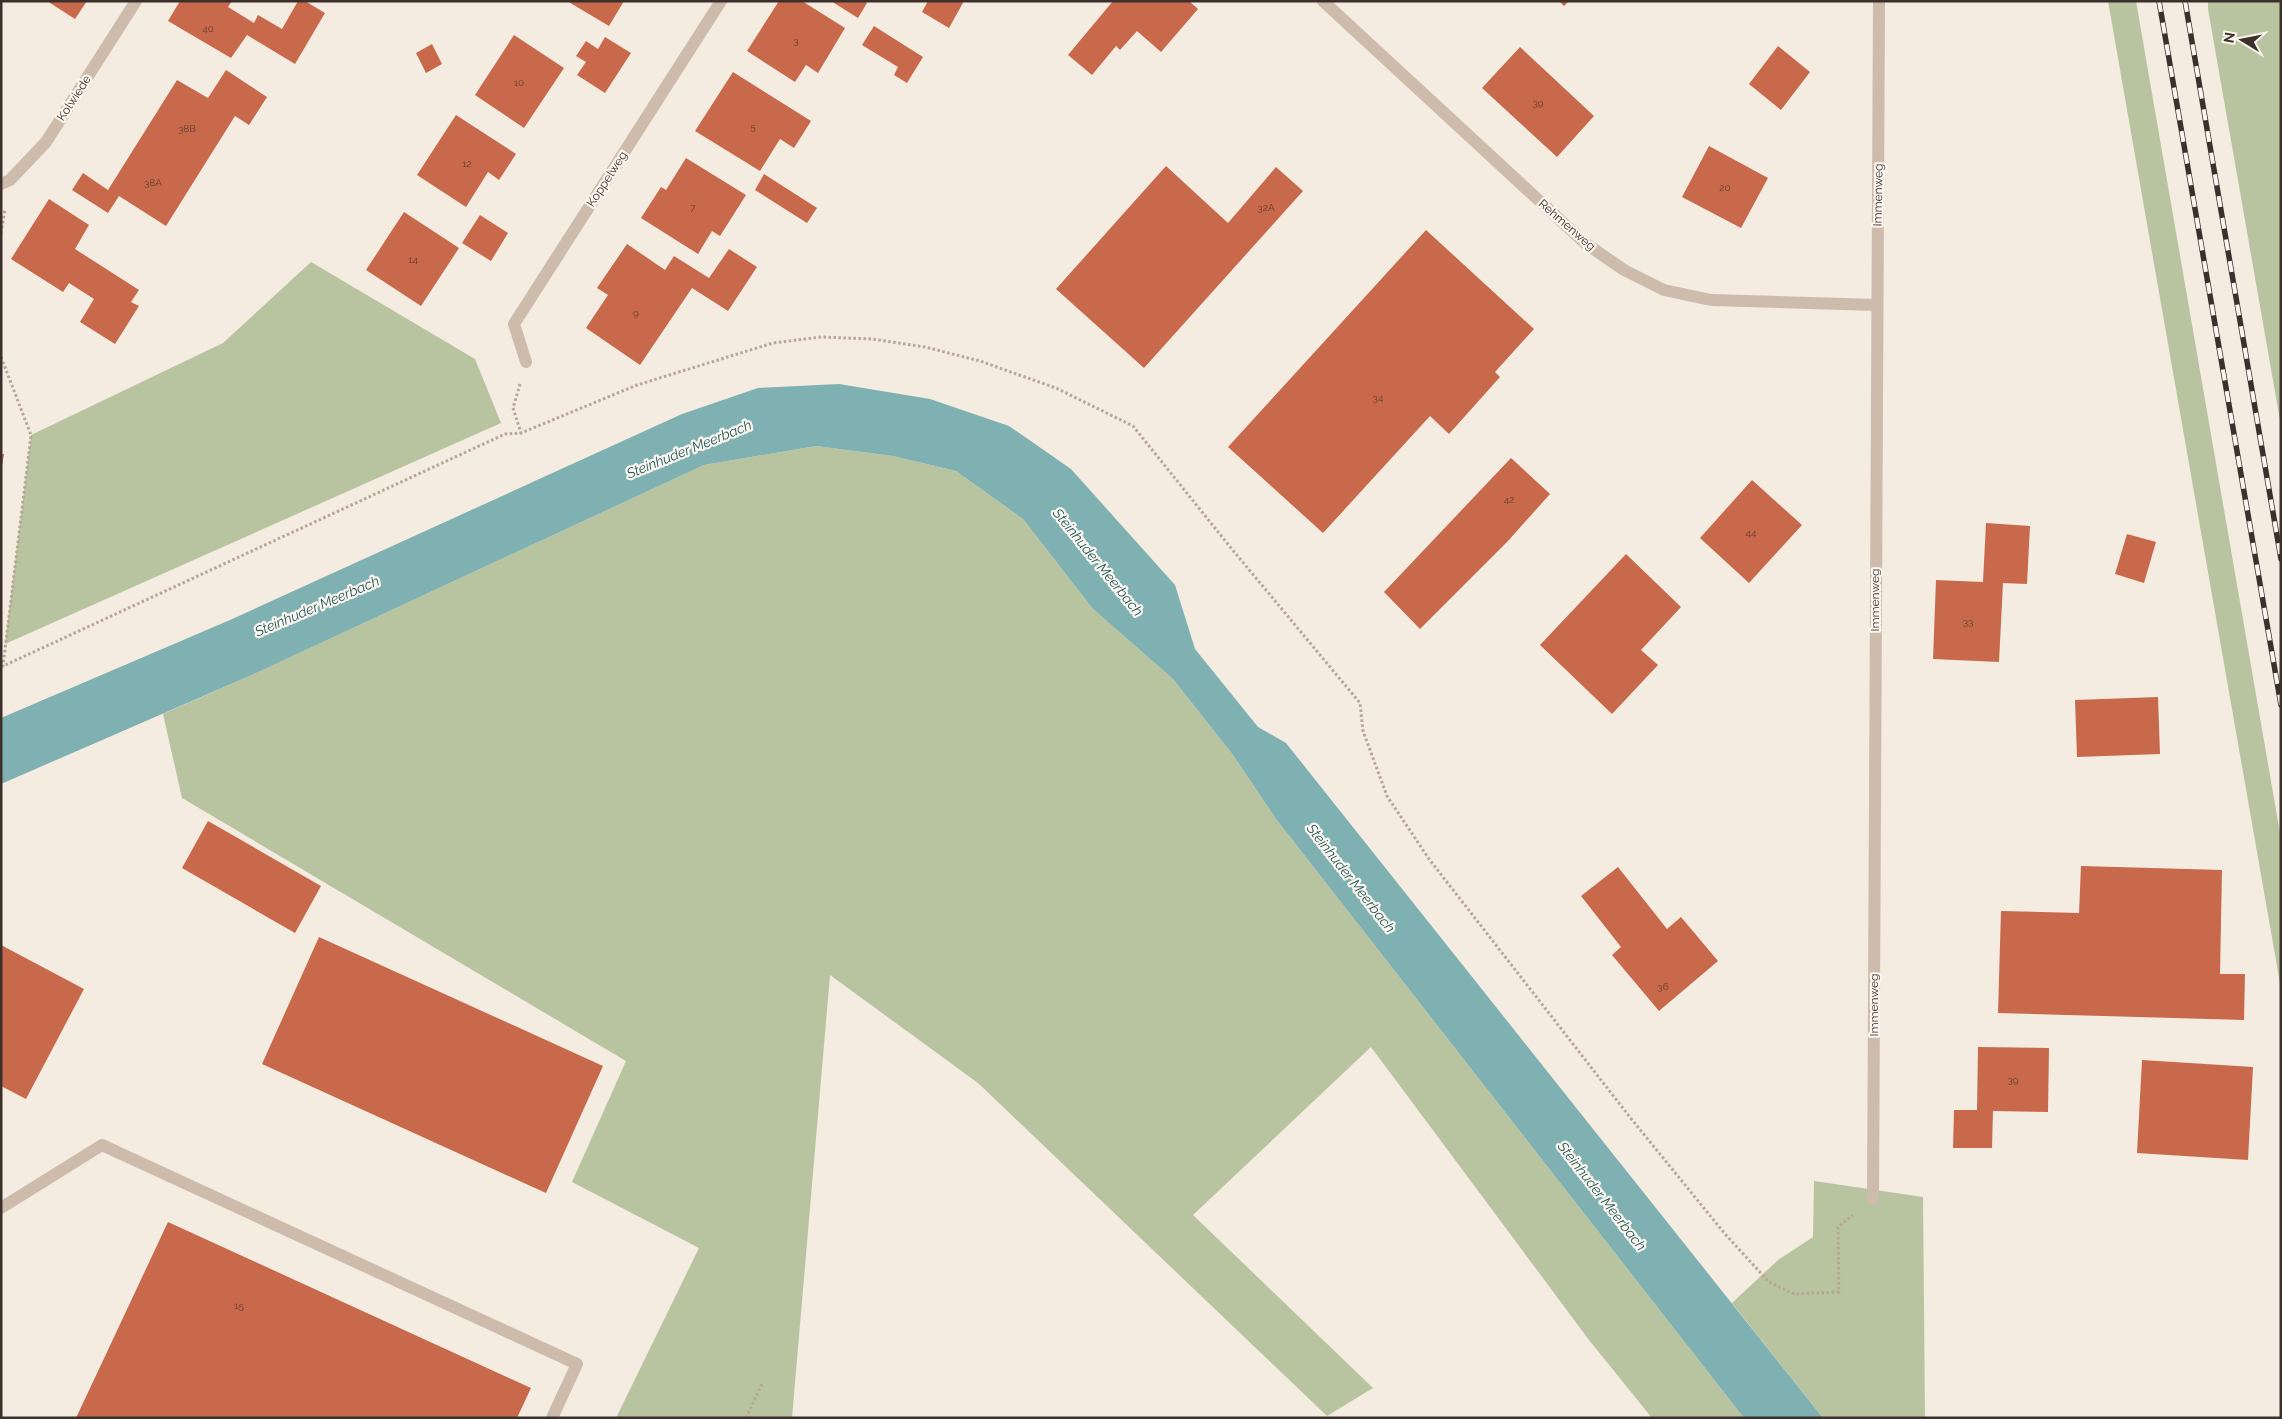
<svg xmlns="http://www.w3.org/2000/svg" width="2282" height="1419" font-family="Raleway,sans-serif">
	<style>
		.green { fill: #b8c4a0 }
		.water { fill: #7fb0b2 }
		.building { fill: #c8694b }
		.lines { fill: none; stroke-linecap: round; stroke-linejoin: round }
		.path { stroke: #b9a596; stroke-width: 3; stroke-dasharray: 2.5 2.5; stroke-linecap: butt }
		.lane { stroke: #cdbbac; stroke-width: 12 }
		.street { stroke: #cdbbac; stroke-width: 12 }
		.rail-casing { stroke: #3b302b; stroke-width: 5.5 }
		.rail { stroke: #fbf5ee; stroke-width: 4; stroke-dasharray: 11; stroke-linecap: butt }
		.labels { text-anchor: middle; stroke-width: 4.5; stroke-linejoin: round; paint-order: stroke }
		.number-label { font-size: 10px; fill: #5e3e33 }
		.street-label { font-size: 12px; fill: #3b302b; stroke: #fbf5ee }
		.water-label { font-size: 14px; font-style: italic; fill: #1f5a5e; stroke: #fbf5ee }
	</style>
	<rect width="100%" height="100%" fill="#f4ebe1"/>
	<path class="green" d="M2108,1H2136L2281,839V989Z
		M2208,1H2281V426L2208,9Z
		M311,262L475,359L501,423L5,644L31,435L223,343Z
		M816,446L893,456L956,471L1023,519L1093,609L1173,679L1233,755L1276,819L1744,1418H1652L1589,1340L1371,1047L1193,1215L1373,1388L1327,1416L978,1083L830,975L792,1418H616L699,1248L572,1182L626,1061L182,798L163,714L254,674L704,465Z
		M1814,1181L1923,1197L1925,1418H1823L1732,1303L1778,1260L1813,1237Z"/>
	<path class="water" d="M839,384L930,399L1009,426L1071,469L1175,585L1195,649L1258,727L1286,743L1823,1418H1744L1276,819L1233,755L1173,679L1093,609L1023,519L956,471L893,456L816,446L704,465L254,674L1,784V718L230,620L682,414L758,388Z"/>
	<path class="building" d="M47,1H87L75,19Z
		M180,1H232L228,7L254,23L258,15L282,29L298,1H305L325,13L295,64L247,35L231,58L168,21Z
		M567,1H624L609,26Z
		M779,1H802L845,28L818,73L806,65L795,82L747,51Z
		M831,1H865L867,3L858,18Z
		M928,1H964L949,28L922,12Z
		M1113,1H1189L1198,9L1161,52L1137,31L1120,50L1116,46L1092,75L1068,55Z
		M1559,1H1569L1564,6Z
		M874,26L923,57L907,83L894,75L898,67L862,45Z
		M514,35L564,68L524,128L475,95Z
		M605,37L631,53L605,93L577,75L586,62L576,56L586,41L598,49Z
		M432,44L442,64L426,73L416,53Z
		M1778,46L1810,72L1781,110L1749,84Z
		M1520,47L1594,116L1557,157L1482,88Z
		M226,70L267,97L249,125L235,116L166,226L119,196L108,213L72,190L83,173L108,190L177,80L208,98Z
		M733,72L811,121L794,148L780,139L760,171L695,131Z
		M456,115L516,154L499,180L488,172L466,207L417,175Z
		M1709,146L1768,178L1741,228L1682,197Z
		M686,158L746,195L720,236L712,231L698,254L641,218L661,187L666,190Z
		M1166,166L1228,223L1276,167L1303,191L1144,368L1056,289Z
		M764,174L817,208L807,223L755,190Z
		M49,199L89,225L75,249L139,290L131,302L139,306L115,344L80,322L94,299L69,283L63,292L11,259Z
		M404,212L459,248L421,306L366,270Z
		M480,215L508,233L491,261L462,243Z
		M1426,230L1534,329L1495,372L1500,377L1449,434L1430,416L1323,533L1228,447Z
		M627,244L665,270L674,256L709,278L729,249L757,267L728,311L692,288L640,365L586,328L608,295L597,288Z
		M1,454H4L2,466H1Z
		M1511,458L1550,494L1508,541L1420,629L1384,592Z
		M1752,480L1802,525L1749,583L1700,538Z
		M1986,523L2030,526L2027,584L2003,583L1999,662L1933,659L1936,580L1983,582Z
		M2127,534L2156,542L2144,583L2115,574Z
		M1626,554L1681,607L1641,650L1658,665L1612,714L1540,645Z
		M2158,697L2160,754L2077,757L2075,700Z
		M208,821L321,886L295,933L182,868Z
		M2081,866L2222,870L2220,974H2245L2244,1020L1998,1013L2001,911L2079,913Z
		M1618,867L1667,929L1681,917L1718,961L1659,1011L1612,955L1621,947L1581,896Z
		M319,937L603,1066L546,1193L262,1064Z
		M1,945L84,989L26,1099L1,1086Z
		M1978,1047L2049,1048L2048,1112L1993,1111L1992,1148H1953L1954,1110H1977Z
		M2142,1060L2253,1067L2248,1160L2137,1153Z
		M168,1222L531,1388L517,1418H76Z"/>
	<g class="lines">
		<path class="path" d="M1,233L5,209
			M1,357L31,435L3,666
			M520,384L513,408L521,433
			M1,667L505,434L521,433L637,385L773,343L821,337L872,339L925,347L980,361L1056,388L1133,426L1231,548L1360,703L1363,731L1387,796L1429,859L1629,1116L1725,1234L1769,1282L1794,1294L1839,1292L1838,1227L1853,1215
			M746,1418L762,1384"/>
		<path class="lane" d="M1,1208L102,1145L577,1364L552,1418"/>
		<path class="street" d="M1323,1L1585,243L1624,270L1664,290L1711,300L1876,305
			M1,184L10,180L46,142L136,1
			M526,362L514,324L721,1
			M1873,1199L1879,1"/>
		<defs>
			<path id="rail" d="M2159,1L2281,705
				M2185,1L2281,559"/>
		</defs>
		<use href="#rail" class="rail-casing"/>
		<use href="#rail" class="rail"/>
	</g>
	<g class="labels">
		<g class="number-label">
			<text x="208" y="32">40</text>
			<text x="796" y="44">3</text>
			<text x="519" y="86">10</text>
			<text x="1538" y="106">39</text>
			<text x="753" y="130">5</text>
			<text x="187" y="132">38B</text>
			<text x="467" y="167">12</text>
			<text x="153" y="186">38A</text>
			<text x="1725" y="191">20</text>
			<text x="693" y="211">7</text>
			<text x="1266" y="211">32A</text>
			<text x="413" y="263">14</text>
			<text x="636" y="316">9</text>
			<text x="1378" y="401">34</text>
			<text x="1509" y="503">42</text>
			<text x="1751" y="536">44</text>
			<text x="1968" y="625">33</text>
			<text x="1663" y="990">36</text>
			<text x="2013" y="1083">39</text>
			<text x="239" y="1309">15</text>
		</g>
		<g class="street-label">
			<text transform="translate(74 98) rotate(-57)" y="4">Kolwiede</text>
			<text transform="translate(607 179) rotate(-57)" y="4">Koppelweg</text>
			<text transform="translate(1878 195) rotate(-89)" y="4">Immenweg</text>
			<text transform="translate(1567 225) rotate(41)" y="4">Rehmenweg</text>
			<text transform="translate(1875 600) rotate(-90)" y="4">Immenweg</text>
			<text transform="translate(1874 1005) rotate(-90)" y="4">Immenweg</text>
		</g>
		<g class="water-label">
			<text transform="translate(689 449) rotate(-22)" y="5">Steinhuder Meerbach</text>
			<text transform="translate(1098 562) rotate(51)" y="5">Steinhuder Meerbach</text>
			<text transform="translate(317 606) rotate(-23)" y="5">Steinhuder Meerbach</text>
			<text transform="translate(1351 878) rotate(52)" y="5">Steinhuder Meerbach</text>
			<text transform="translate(1602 1196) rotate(52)" y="5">Steinhuder Meerbach</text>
		</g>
	</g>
	<rect width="2282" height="1419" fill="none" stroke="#3b302b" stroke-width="5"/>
	<g transform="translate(2242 40) rotate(280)" stroke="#fbf5ee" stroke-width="4" paint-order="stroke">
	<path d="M0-4L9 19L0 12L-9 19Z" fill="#3b302b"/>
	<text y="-8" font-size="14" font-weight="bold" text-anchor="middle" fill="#3b302b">N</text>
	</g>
</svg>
